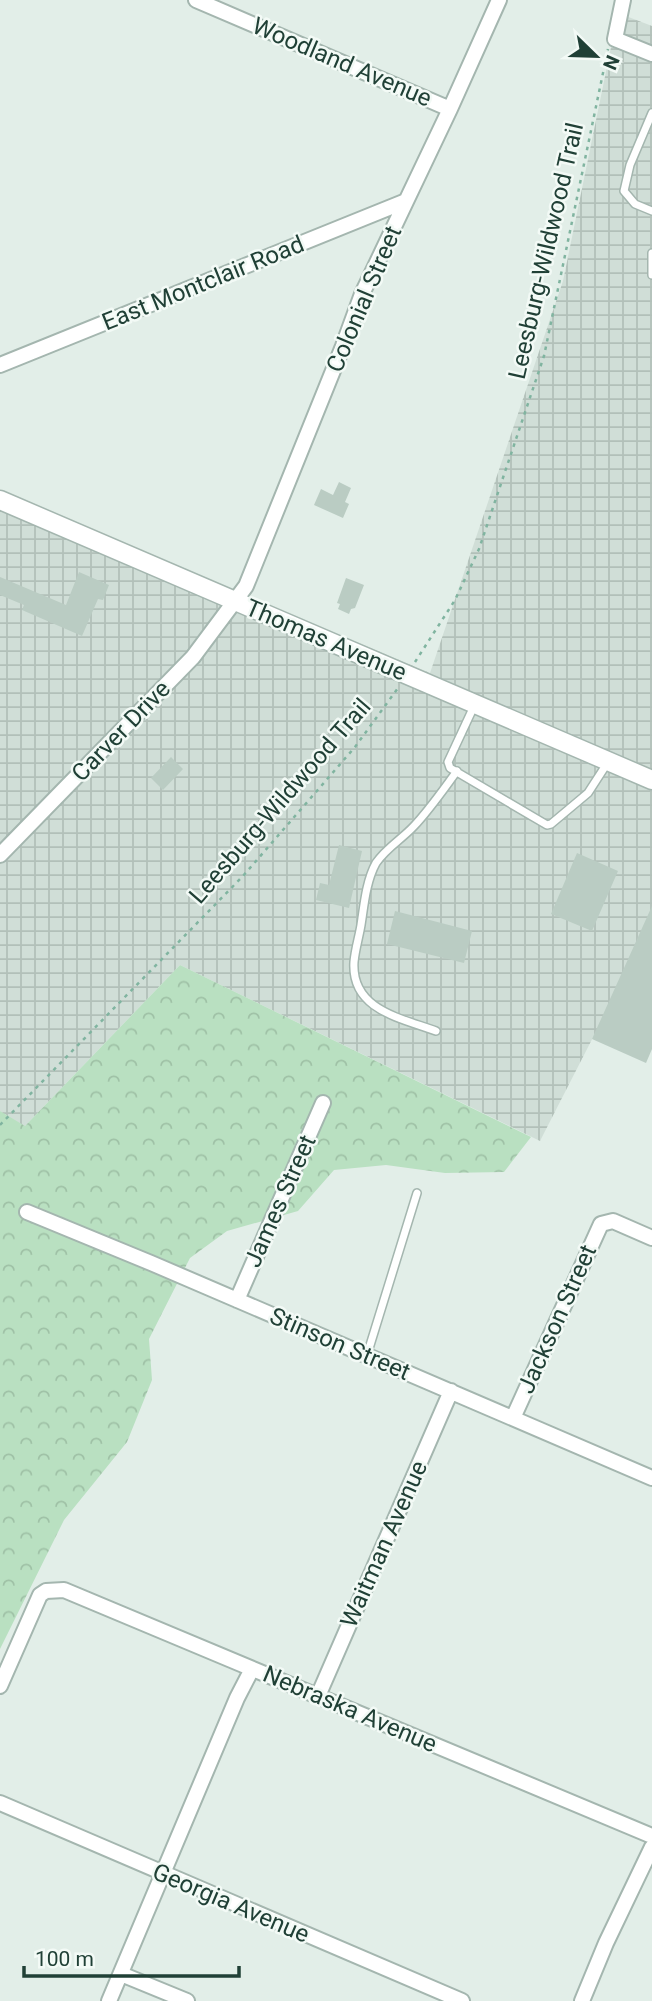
<svg xmlns="http://www.w3.org/2000/svg" width="652" height="2001" font-family="Roboto,sans-serif">
	<style>
		.industrial { fill: url(#industrial-grid) }
		.forest { fill: url(#forest-crowns) }
		.building { fill: #baccc3 }
		.lines { fill: none; stroke-linecap: round; stroke-linejoin: round }
		.service-casing { stroke: #a4b6af; stroke-width: 10 }
		.minor-casing { stroke: #a4b6af; stroke-width: 18 }
		.tertiary-casing { stroke: #a4b6af; stroke-width: 21 }
		.path { stroke: #80b4a0; stroke-width: 2.5; stroke-dasharray: 3.5 5; stroke-linecap: butt }
		.service { stroke: #fff; stroke-width: 7 }
		.minor { stroke: #fff; stroke-width: 14 }
		.tertiary { stroke: #fff; stroke-width: 18 }
		.labels { text-anchor: middle; stroke-width: 5; stroke-linejoin: round; paint-order: stroke }
		.street-label { font-size: 24px; fill: #204036; stroke: #f3faf6 }
	</style>
	<defs>
		<pattern id="industrial-grid" width="8" height="8" patternUnits="userSpaceOnUse" patternTransform="scale(1.75)"><rect width="8" height="8" fill="#d0ded7"/><path d="M0 4h8M4 0v8" fill="none" stroke="#b2c0b9"/></pattern>
		<pattern id="forest-crowns" width="20" height="18" patternUnits="userSpaceOnUse" patternTransform="scale(1.75)"><rect width="20" height="18" fill="#b9e0c1"/><path d="M2 6a3 3 0 1 1 6 0M12 15a3 3 0 1 1 6 0" fill="none" stroke="#9fc1a6"/></pattern>
	</defs>
	<rect width="100%" height="100%" fill="#e2eee8"/>
	<path class="industrial" d="M618,13L652,26V772L0,492L430,673L563,281Z
		M0,508L652,788V922L540,1141L180,965L24,1127L0,1111Z"/>
	<path class="forest" d="M180,965L531,1137L504,1172L445,1173L386,1165L334,1170L298,1211L227,1231L190,1258L149,1339L152,1380L127,1442L64,1520L0,1649V1111L25,1126Z"/>
	<path class="building" d="M339,482L351,488L345,502L349,504L343,518L314,505L321,489L333,495Z
		M79,572L109,585L103,600L98,599L82,636L22,610L24,605L0,595V577L66,605Z
		M346,578L364,585L355,608L351,609L349,614L338,609L340,604L337,603Z
		M171,757L183,769L163,790L151,778Z
		M339,845L362,851L349,908L316,900L320,883L329,885Z
		M577,853L618,871L592,931L551,914Z
		M652,906V1049L646,1063L592,1039Z
		M395,911L472,931L464,963L387,944Z"/>
	<g class="lines">
		<defs>
			<path id="service" d="M652,113L630,165L624,191L635,204L652,211
				M652,253V275
				M475,704L448,762L450,768L547,825L551,824L588,793L608,762
				M436,1031C401,1018 351,1010 354,962C355,950 359,937 361,925C364,906 366,881 376,863C386,848 402,839 414,826C430,809 443,790 457,771
				M367,1355L417,1193"/>
			<path id="minor" d="M196,0L450,109
				M623,0L615,39L652,54
				M0,365L406,201
				M0,855L193,657L246,586L343,346L362,294L450,109L499,0
				M27,1212L151,1263L652,1478
				M237,1300L323,1103
				M513,1418L601,1224L613,1221L652,1238
				M0,1686L40,1595L46,1591L64,1590L652,1836
				M318,1696L451,1391
				M0,1803L462,2001
				M121,1974L187,2001
				M109,2001L237,1698L252,1669
				M582,2001L606,1943L652,1847"/>
			<path id="tertiary" d="M0,500L652,780"/>
		</defs>
		<use href="#service" class="service-casing"/>
		<use href="#minor" class="minor-casing"/>
		<use href="#tertiary" class="tertiary-casing"/>
		<path class="path" d="M415,662L455,600L479,549L544,356L608,49
			M0,1125L243,876L355,747L398,688"/>
		<use href="#service" class="service"/>
		<use href="#minor" class="minor"/>
		<use href="#tertiary" class="tertiary"/>
	</g>
	<g class="labels">
		<g class="street-label">
			<text transform="translate(342 62) rotate(23)" y="8">Woodland Avenue</text>
			<text transform="translate(546 251) rotate(-77)" y="8">Leesburg-Wildwood Trail</text>
			<text transform="translate(203 283) rotate(-22)" y="8">East Montclair Road</text>
			<text transform="translate(364 299) rotate(-67)" y="8">Colonial Street</text>
			<text transform="translate(326 640) rotate(23)" y="8">Thomas Avenue</text>
			<text transform="translate(121 731) rotate(-46)" y="8">Carver Drive</text>
			<text transform="translate(280 801) rotate(-49)" y="8">Leesburg-Wildwood Trail</text>
			<text transform="translate(280 1201) rotate(-66)" y="8">James Street</text>
			<text transform="translate(557 1319) rotate(-66)" y="8">Jackson Street</text>
			<text transform="translate(340 1344) rotate(23)" y="8">Stinson Street</text>
			<text transform="translate(384 1544) rotate(-66)" y="8">Waitman Avenue</text>
			<text transform="translate(350 1709) rotate(23)" y="8">Nebraska Avenue</text>
			<text transform="translate(231 1903) rotate(23)" y="8">Georgia Avenue</text>
		</g>
	</g>
	<g transform="translate(596 56) rotate(113)" stroke="#f3faf6" stroke-width="5" paint-order="stroke">
	<path d="M0-5L12 26L0 18L-12 26Z" fill="#204036"/>
	<text y="-10" font-size="19" font-weight="bold" text-anchor="middle" fill="#204036">N</text>
	</g>
	<path d="M24 1966v10h215v-10" fill="none" stroke="#204036" stroke-width="3.5"/>
	<text x="35" y="1966" font-size="21" fill="#204036" stroke="#f3faf6" stroke-width="5" paint-order="stroke">100 m</text>
</svg>
